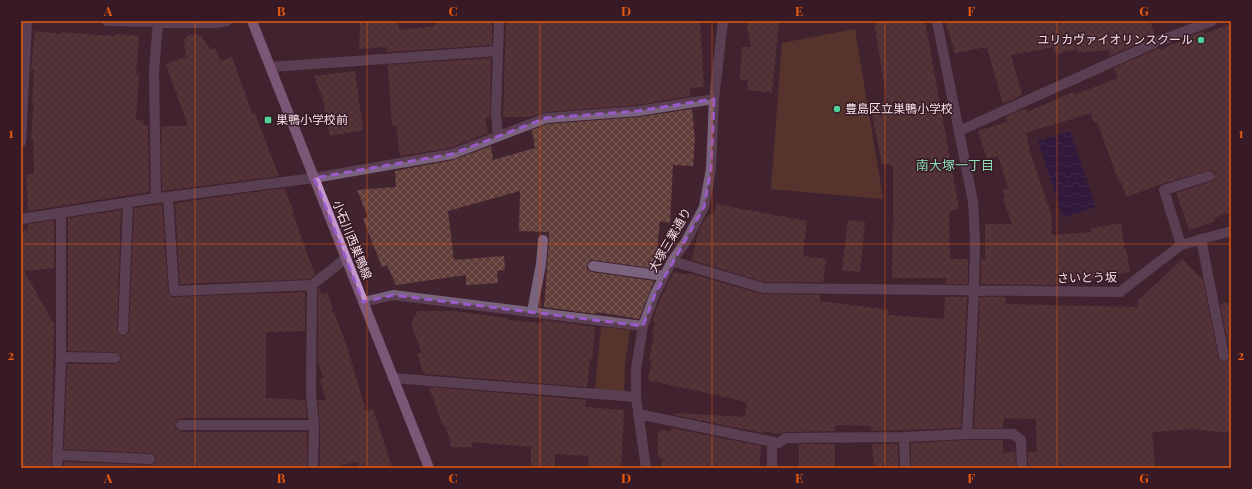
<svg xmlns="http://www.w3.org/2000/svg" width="1252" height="489" font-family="'Playfair Display','Noto Sans JP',serif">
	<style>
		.park { fill: #704b2a }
		.water { fill: url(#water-waves) }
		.building { fill: url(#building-cross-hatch) }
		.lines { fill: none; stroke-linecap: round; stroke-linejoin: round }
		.minor { stroke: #79637d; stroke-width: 10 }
		.major { stroke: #c295cc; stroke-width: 10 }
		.marked { fill: none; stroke: #9a5aca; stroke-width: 3; stroke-dasharray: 8 5; stroke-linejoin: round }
		.grid { fill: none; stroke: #e8590c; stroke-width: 1; stroke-opacity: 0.55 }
		.poi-dot { fill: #4fd399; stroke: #371a26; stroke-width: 1.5 }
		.labels { text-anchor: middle; stroke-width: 3; stroke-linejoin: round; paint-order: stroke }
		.poi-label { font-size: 12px; fill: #f7e2e9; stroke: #371a26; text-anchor: start }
		.street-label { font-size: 12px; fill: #f7e2e9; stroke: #371a26 }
		.neighbourhood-label { font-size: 13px; fill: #8cddb4; stroke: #371a26 }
		.neatline { fill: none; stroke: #e8590c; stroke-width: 1.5 }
		.grid-label { font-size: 13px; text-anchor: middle; font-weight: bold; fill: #e8590c }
	</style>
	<defs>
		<pattern id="water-waves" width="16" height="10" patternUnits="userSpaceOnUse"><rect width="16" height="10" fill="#1e0e4d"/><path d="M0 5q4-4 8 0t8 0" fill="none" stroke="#3f3167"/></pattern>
		<pattern id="building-cross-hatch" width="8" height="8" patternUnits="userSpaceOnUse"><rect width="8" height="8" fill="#613e3a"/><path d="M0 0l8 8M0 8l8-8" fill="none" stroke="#785a56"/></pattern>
	</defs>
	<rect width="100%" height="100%" fill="#422330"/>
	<path class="park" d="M855,29L883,199L771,189L782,43Z
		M601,327L630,330L625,362L624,392L595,389Z"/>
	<path class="water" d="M1070,131L1096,207L1063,218L1038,141Z"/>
	<path class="building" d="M435,21L492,22V45L387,52V47L359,49L360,22H398L399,30L435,26Z
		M506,21H700L704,87L690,88V96L637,105L546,112L530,117H503Z
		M746,21H779L772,93L747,90L748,80L740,79L742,47H751Z
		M874,21H925L959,209L949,211L950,259H968V284H946V278H892L893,225L895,226L893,215V165L882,164L870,104L887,102Z
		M945,21H1150L1155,36L1110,56L1108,50L1077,53V49L1055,54L1053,47L1011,55L1022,95L1003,104L987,47L955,53Z
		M1231,23V212L1214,218L1215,221L1189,230L1176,193L1213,181L1215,174L1213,171L1210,170L1162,184L1126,197L1121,182L1119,183L1097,121L1094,122L1091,113L1026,133L1030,152L1051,213L1052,235L1091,232V228L1121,223L1125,249H1126L1130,272L1052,285L981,284V259H985V224H1012L1003,198L1005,197L1002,190L1008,188L998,156L987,159L978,131L1007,122L1006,117L1026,108L1027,112L1073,92L1074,95L1118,78L1114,68L1159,48L1160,50L1186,38L1203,31L1205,34Z
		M35,31L62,34V32L98,35L116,36L117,34L139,36L136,74L139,73L136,120L144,121L143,125H148L149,192L28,211L26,174H34L33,139H31L34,103H32L34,70H31Z
		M191,34H196L201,36L211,50L215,48L220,61L232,57L252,113H255L279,176L162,191L161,126H188L166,64L186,57L184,42L186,37Z
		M491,58L490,118H485L488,133L450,148L400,156L396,125L392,126L388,65Z
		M355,71L363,130L330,136L323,99L314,76Z
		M692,109L695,139L693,166L673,165L670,223L660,221L655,268L657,269L594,260H590L587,265V269L592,272L654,281L639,319L597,312L596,314L544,307L549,241V232L519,231L520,191L448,211L454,260L504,256L505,270L497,271L498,283L466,285V275L396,285L387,265L382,267L363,219L368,217L357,190L396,187L395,171L453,160L491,146L493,160L535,148L532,130L547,124L639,117Z
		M284,188L294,211H292L315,275L310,279L180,284L175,203Z
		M162,204L168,291L171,297H174L305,292V331L266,332V398L305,400L307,418H181L176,421L175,428L181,432H307V468H64V462L150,465L156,462V456L150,453L64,449L67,364H115L118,363L121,359L120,355L115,352L68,351V218L121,210L117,330L119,335L123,336L128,334L129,330L134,208Z
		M716,204L807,221L803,256L826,259L823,282H764L692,260L698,232L708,214L714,215Z
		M54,220V268L24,271L54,324L51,468H21V232L28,230V224Z
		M848,220L865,222L860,272L842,270Z
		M1182,259L1203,280L1218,357L1222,362L1228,361L1230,355L1220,304L1231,302V433L1192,429L1152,432L1155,468H1028V452H1037L1036,419L1004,418L1003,428H974L980,297H1005L1006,304L1137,307L1138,301Z
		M674,272L689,275V273L761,294L821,295L820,301L889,310L888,315L944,319L945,297H967L961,428L871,431V426L835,425V431L786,432L780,434L763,431V433L674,415L675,413L745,417L747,402L648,380L652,360H649L654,334H652L655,321H652L661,297Z
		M318,288H319L322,294L327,292L332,306V312H334L347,347L366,411L373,409L392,468H360L358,462H356L329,468H320V425L318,400H326L320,379L323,378L318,362Z
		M418,311H454L508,318V320L542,323L543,320L595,327L592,359H590L587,387L425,374L423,372L417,353H422L412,327V320Z
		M429,387L586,400L585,407L624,410L621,468H588L589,456L555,454V466H531V447L472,442V447H452L445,426H443Z
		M671,428L761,446L759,468H661L662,458H658V430L671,431Z
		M967,440H1003V453L1015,452L1016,468H911V443Z
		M799,444H835V468L799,467Z
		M872,444H898V468H874Z"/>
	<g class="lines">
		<path class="minor" d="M107,21L216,23L227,21
			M937,21L973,202L975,240L974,290L967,434
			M271,67L497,51
			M959,131L1159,41L1212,21
			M498,136L496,114L499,21
			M21,142L27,21
			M168,197L174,291L312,285
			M156,198L154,71L158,21
			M21,219L156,198L168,197L314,178L452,154L546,118L638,111L714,99
			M1201,239L1224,356
			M1181,245L1164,190L1209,176
			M672,261L763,288L1120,292L1181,245L1231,231
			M593,266L664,276
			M363,302L393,295L643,326
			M532,312L541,264L543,240
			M123,330L128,203
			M61,357L115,358
			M393,378L636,397
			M638,414L778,443L786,438L904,437L967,434H1013L1021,440L1022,468
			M181,425H314
			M904,437L905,468
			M772,442V468
			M57,455L150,459
			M57,468L61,357V213
			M313,468L314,425L311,393L312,285L346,258
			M646,468L636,397V369L643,326L655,294L672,261L685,243L704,207L711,169L714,99L723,21"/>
		<path class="major" d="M252,21L429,468"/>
	</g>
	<path d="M0 0H1252V489H0ZM714,99L711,169L704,207L655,294L643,326L393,295L363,302L314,178L452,154L546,118L638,111Z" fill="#422330" fill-opacity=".55" fill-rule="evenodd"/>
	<path class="marked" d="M714,99L711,169L704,207L655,294L643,326L393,295L363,302L314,178L452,154L546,118L638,111Z"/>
	<path class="grid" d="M195,21V468M367,21V468M540,21V468M712,21V468M885,21V468M1057,21V468M21,244H1231"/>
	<g class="poi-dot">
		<circle cx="1201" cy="40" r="4"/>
		<circle cx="837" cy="109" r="4"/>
		<rect x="264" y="116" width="8" height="8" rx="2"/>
	</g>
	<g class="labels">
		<g class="poi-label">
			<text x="1193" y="44" text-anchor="end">ユリカヴァイオリンスクール</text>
			<text x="845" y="113">豊島区立巣鴨小学校</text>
			<text x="276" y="124">巣鴨小学校前</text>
		</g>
		<g class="street-label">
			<text transform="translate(352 240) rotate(68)" y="4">小石川西巣鴨線</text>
			<text transform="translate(670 240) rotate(-60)" y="4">大塚三業通り</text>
			<text transform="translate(1087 278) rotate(-1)" y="4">さいとう坂</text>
		</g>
		<g class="neighbourhood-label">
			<text x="955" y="170">南大塚一丁目</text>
		</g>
	</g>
	<rect width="1252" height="489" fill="none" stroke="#371a26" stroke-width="44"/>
	<rect x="22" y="22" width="1208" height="445" class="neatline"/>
	<g class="grid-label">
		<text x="108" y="16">A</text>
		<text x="281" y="16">B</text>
		<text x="453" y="16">C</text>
		<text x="626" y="16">D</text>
		<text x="799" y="16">E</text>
		<text x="971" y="16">F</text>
		<text x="1144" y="16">G</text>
		<text x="11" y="138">1</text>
		<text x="1241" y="138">1</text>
		<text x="11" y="360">2</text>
		<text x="1241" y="360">2</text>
		<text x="108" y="483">A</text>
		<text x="281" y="483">B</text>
		<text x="453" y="483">C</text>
		<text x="626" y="483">D</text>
		<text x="799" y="483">E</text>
		<text x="971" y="483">F</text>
		<text x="1144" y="483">G</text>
	</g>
</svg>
